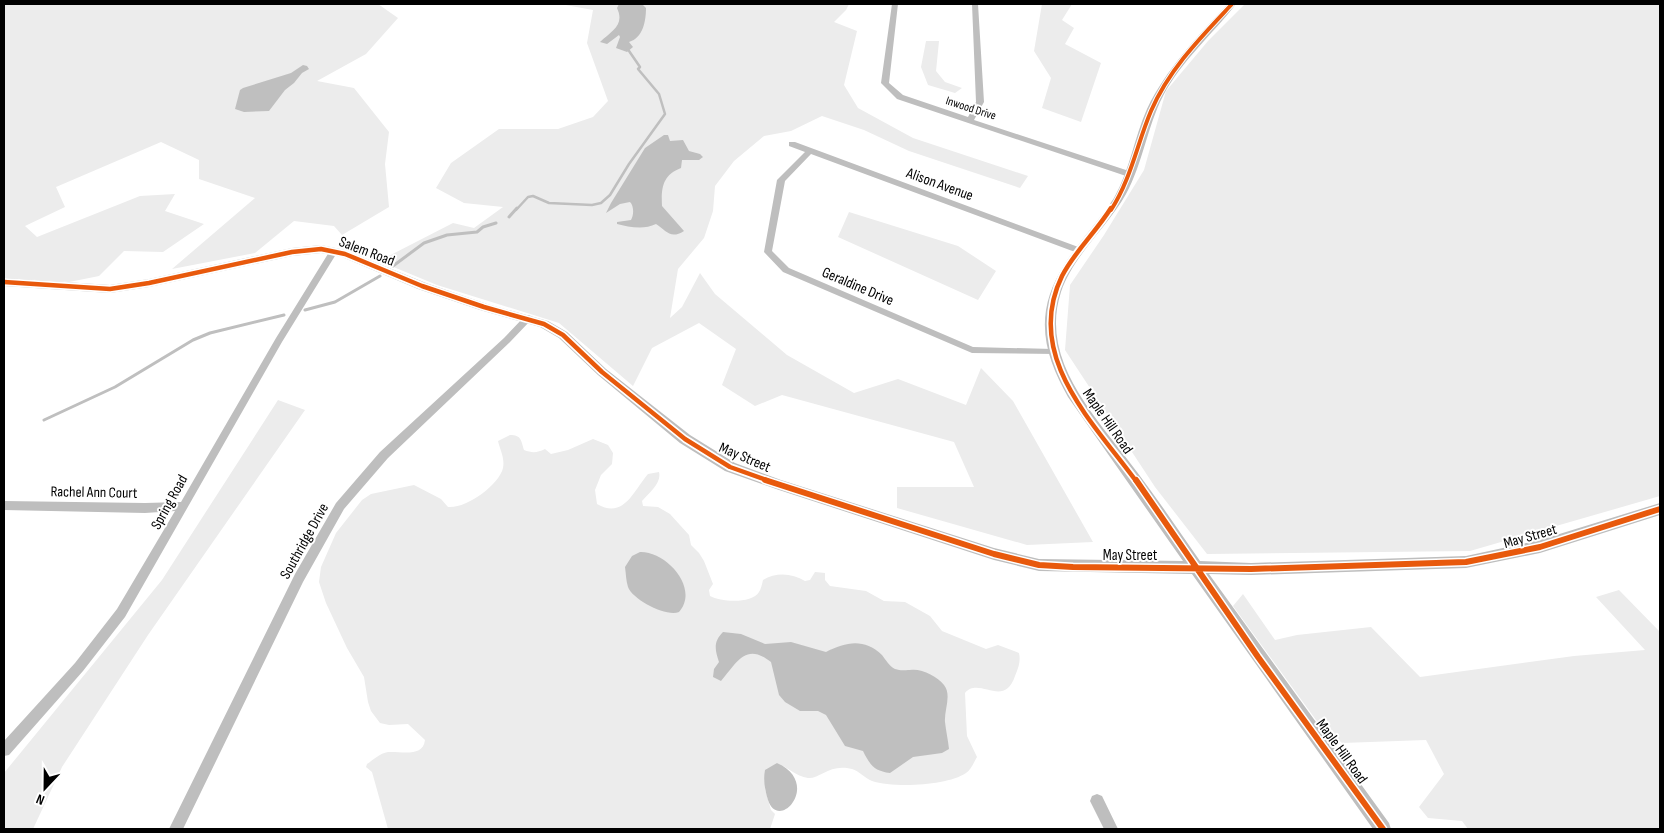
<svg xmlns="http://www.w3.org/2000/svg" width="1664" height="833" font-family="'Sofia Sans Condensed',sans-serif">
	<style>
		.green { fill: #ececec }
		.water { fill: #bfbfbf }
		.lines { fill: none; stroke-linecap: round; stroke-linejoin: round }
		.stream-far1 { stroke: #bfbfbf; stroke-width: 2.5 }
		.stream { stroke: #bfbfbf; stroke-width: 3 }
		.minor { fill: #bebebe; fill-rule: evenodd }
		.tertiary { fill: #bebebe; fill-rule: evenodd }
		.cycleway-far2-casing { stroke: #fff; stroke-width: 6 }
		.cycleway-far1-casing { stroke: #fff; stroke-width: 8 }
		.cycleway-casing { stroke: #fff; stroke-width: 9 }
		.cycleway-far2 { stroke: #e8590c; stroke-width: 4 }
		.cycleway-far1 { stroke: #e8590c; stroke-width: 4.5 }
		.cycleway { stroke: #e8590c; stroke-width: 6 }
		.labels { text-anchor: middle; stroke-width: 4; stroke-linejoin: round; paint-order: stroke }
		.far-street-label { font-size: 12px; fill: #000; stroke: #fff }
		.street-label { font-size: 15px; fill: #000; stroke: #fff }
	</style>
	<rect width="100%" height="100%" fill="#fff"/>
	<path class="green" d="M4,4H378L398,18L366,54L317,81L354,88L389,132L385,164L389,207L342,235L334,226L294,221L255,253L172,269L255,198L199,179V160L161,142L56,187L65,207L25,226L37,237L140,196L175,194L165,211L204,224L163,252L124,251L99,276L69,282L4,278Z
		M560,4H849L846,10L834,22L857,31L844,85L858,108L913,138L1028,176L1020,188L909,151L864,130L822,116L791,131L764,136L734,161L715,186L713,211L704,238L678,269L670,318L682,307L700,273L715,294L787,355L854,393L898,379L966,405L981,368L1013,401L1093,542L1027,545L897,508V487H974L954,442L782,395L755,406L722,385L736,349L699,323L652,348L633,386L559,323L437,285L379,261L453,223L474,228L503,207L464,203L436,188L451,163L499,129H558L593,117L608,101L587,43L593,10Z
		M1042,4H1072L1062,20L1074,28L1065,44L1101,63L1081,122L1042,108L1051,78L1034,51Z
		M1245,4H1660V496L1470,551L1207,554L1155,487L1065,350L1070,285L1104,235L1144,170L1166,91L1208,41Z
		M926,41H939L936,71L945,82L962,88L955,93L928,85L921,67Z
		M849,212L958,246L996,271L978,300L838,237Z
		M278,400L305,410L148,635L62,767L33,829H4V773L162,580Z
		M510,435C521,435 521,440 524,450C532,453 537,453 545,449L551,454L568,450L593,439L608,445L613,453L612,464L601,475L595,490L597,504C624,520 634,490 648,474L659,472C662,483 649,493 642,501L643,506L658,507L670,514L689,535L691,545L699,553L704,561L713,584L709,590L710,596C721,602 752,604 759,592C761,589 762,584 763,580C776,572 792,573 805,581L810,580L815,572L825,573V580L830,586L866,591L884,601L905,602L930,616L942,631L986,649L998,645L1019,653C1021,662 1018,668 1015,676C1004,709 979,676 965,693L967,736L977,757C974,762 971,770 966,773C947,786 894,788 872,781C865,778 859,771 852,769C830,763 820,779 808,778C796,776 787,767 777,763L765,789L771,810L775,814L770,829H388L372,772L366,767L367,764C373,760 380,753 388,752C401,751 423,758 425,740L408,724L389,725L380,723L371,711L368,702L364,677L347,648L326,603L319,582L321,567L336,533L362,500L371,494L414,485L441,499L448,507C466,509 499,485 503,468C505,458 500,450 498,441Z
		M1619,590L1660,632V829H1468L1462,821L1428,818L1419,807L1444,774L1426,740L1342,743L1316,720L1233,606L1243,594L1275,640L1297,635L1371,627L1420,677L1574,656L1645,650L1596,597Z"/>
	<path class="water" d="M619,4H642L646,8C646,21 643,38 629,42L633,47L627,52L616,48L620,37L619,35L607,44L600,42C612,31 625,25 617,8Z
		M303,65L307,66L309,69L302,73L294,83L285,90L269,111L244,112L235,109L240,90L243,88L291,73Z
		M664,135H668L670,141L683,140L689,151L700,154L703,157L699,160H682L681,168C663,175 661,187 662,206L684,231C670,240 666,230 656,224C644,230 629,227 617,224V222L631,220C634,215 634,206 630,202L620,204L606,213L611,203L645,148Z
		M640,552C666,551 700,588 679,612C666,617 633,600 628,587C626,581 626,574 625,567L632,556Z
		M723,632L741,634L765,644L791,642L826,652C846,642 864,638 882,655C886,660 889,666 895,669C901,671 904,670 910,670C921,668 937,676 944,685C952,695 944,710 945,722C946,731 948,740 949,749L942,753L913,757L890,773C874,771 870,765 863,751L845,746L826,715L818,711H800L785,702L779,695L771,662C745,642 737,663 721,681L713,677L714,669L719,662C715,650 713,642 723,632Z
		M777,763C822,783 779,833 768,800C765,790 763,780 765,770Z"/>
	<g class="lines">
		<path class="stream-far1" d="M516,210L528,197L533,196L549,203L592,205L601,203L610,195L629,164L665,114L659,94L638,69L640,67L627,48"/>
		<path class="stream" d="M509,217L517,208
			M393,266L424,243L447,235L477,232L483,227L496,223
			M305,310L335,302L380,276
			M44,420L115,387L193,340L210,333L284,315"/>
		<path class="minor" d="M892,4H898L889,83L903,95L968,117L976,102L972,4H978L984,102L974,120L1132,172V176H1126L897,99L881,83Z
			M789,142H795L1081,248V252H1075L811,154L785,181L772,251L789,268L973,347L1053,349L1058,352L1056,354L972,353L783,272L764,252L777,180L805,152L789,146Z
			M334,248L338,251L282,342L125,617L83,671L9,755L4,756V741L75,663L117,609L175,511L145,513L4,510V501L145,503L181,502L276,338L331,249Z
			M528,315L531,316L533,318L531,320L510,342L388,458L344,509L303,582L183,829H169L295,574L336,503L380,452L504,338L525,316Z
			M1097,794L1102,796L1118,829H1104L1090,801L1092,796Z"/>
		<path class="tertiary" d="M1228,4H1236C1212,35 1182,60 1163,96C1147,127 1143,163 1126,194C1107,228 1074,254 1061,292C1038,362 1099,420 1137,472C1159,501 1179,531 1200,561L1251,563L1466,556L1540,540L1660,503V515L1540,553L1466,568L1251,575L1209,574L1389,823L1391,829H1373L1192,574L1039,571L994,560L779,490L725,471L680,443L598,375L559,338L540,327L480,310L418,289L342,257L321,253L292,256L149,287L110,293L4,286V278L110,285L149,279L292,248L321,245L345,250L426,283L487,304L548,321L567,332L606,369L690,435L735,463L781,480L994,548L1039,559L1183,561L1068,397C1053,370 1041,342 1046,310C1054,264 1090,235 1114,198C1130,170 1134,138 1147,109C1166,69 1198,36 1228,4Z"/>
		<defs>
			<path id="cycleway-far2" d="M1111,210C1131,179 1137,144 1151,111C1169,69 1202,36 1232,4"/>
			<path id="cycleway-far1" d="M1111,208C1096,232 1075,251 1062,276C1023,356 1093,422 1136,481
				M4,282L110,289L149,283L292,252L321,249L345,254L422,286L484,307L544,324L563,335L602,372L685,439L730,467L769,481"/>
			<path id="cycleway" d="M765,480L994,554L1039,565L1073,567L1251,569L1466,562L1540,547L1660,509
				M1136,480L1258,657L1383,829"/>
		</defs>
		<use href="#cycleway-far2" class="cycleway-far2-casing"/>
		<use href="#cycleway-far1" class="cycleway-far1-casing"/>
		<use href="#cycleway" class="cycleway-casing"/>
		<use href="#cycleway-far2" class="cycleway-far2"/>
		<use href="#cycleway-far1" class="cycleway-far1"/>
		<use href="#cycleway" class="cycleway"/>
	</g>
	<g class="labels">
		<g class="far-street-label">
			<text transform="translate(971 108) rotate(18)" y="4">Inwood Drive</text>
		</g>
		<g class="street-label">
			<text transform="translate(940 184) rotate(20)" y="5">Alison Avenue</text>
			<text transform="translate(367 251) rotate(21)" y="5">Salem Road</text>
			<text transform="translate(858 286) rotate(23)" y="5">Geraldine Drive</text>
			<text transform="translate(1108 421) rotate(55)" y="5">Maple Hill Road</text>
			<text transform="translate(745 457) rotate(23)" y="5">May Street</text>
			<text transform="translate(94 492) rotate(1)" y="5">Rachel Ann Court</text>
			<text transform="translate(169 502) rotate(-61)" y="5">Spring Road</text>
			<text transform="translate(1530 536) rotate(-16)" y="5">May Street</text>
			<text transform="translate(304 541) rotate(-61)" y="5">Southridge Drive</text>
			<text x="1130" y="560">May Street</text>
			<text transform="translate(1342 751) rotate(54)" y="5">Maple Hill Road</text>
		</g>
	</g>
	<rect width="1664" height="833" fill="none" stroke="#000000" stroke-width="10"/>
	<g transform="translate(45 788) rotate(202)" stroke="#ffffff" stroke-width="4" paint-order="stroke">
	<path d="M0-4L9 19L0 12L-9 19Z" fill="#000000"/>
	<text y="-8" font-size="14" font-weight="bold" text-anchor="middle" fill="#000000">N</text>
	</g>
</svg>
